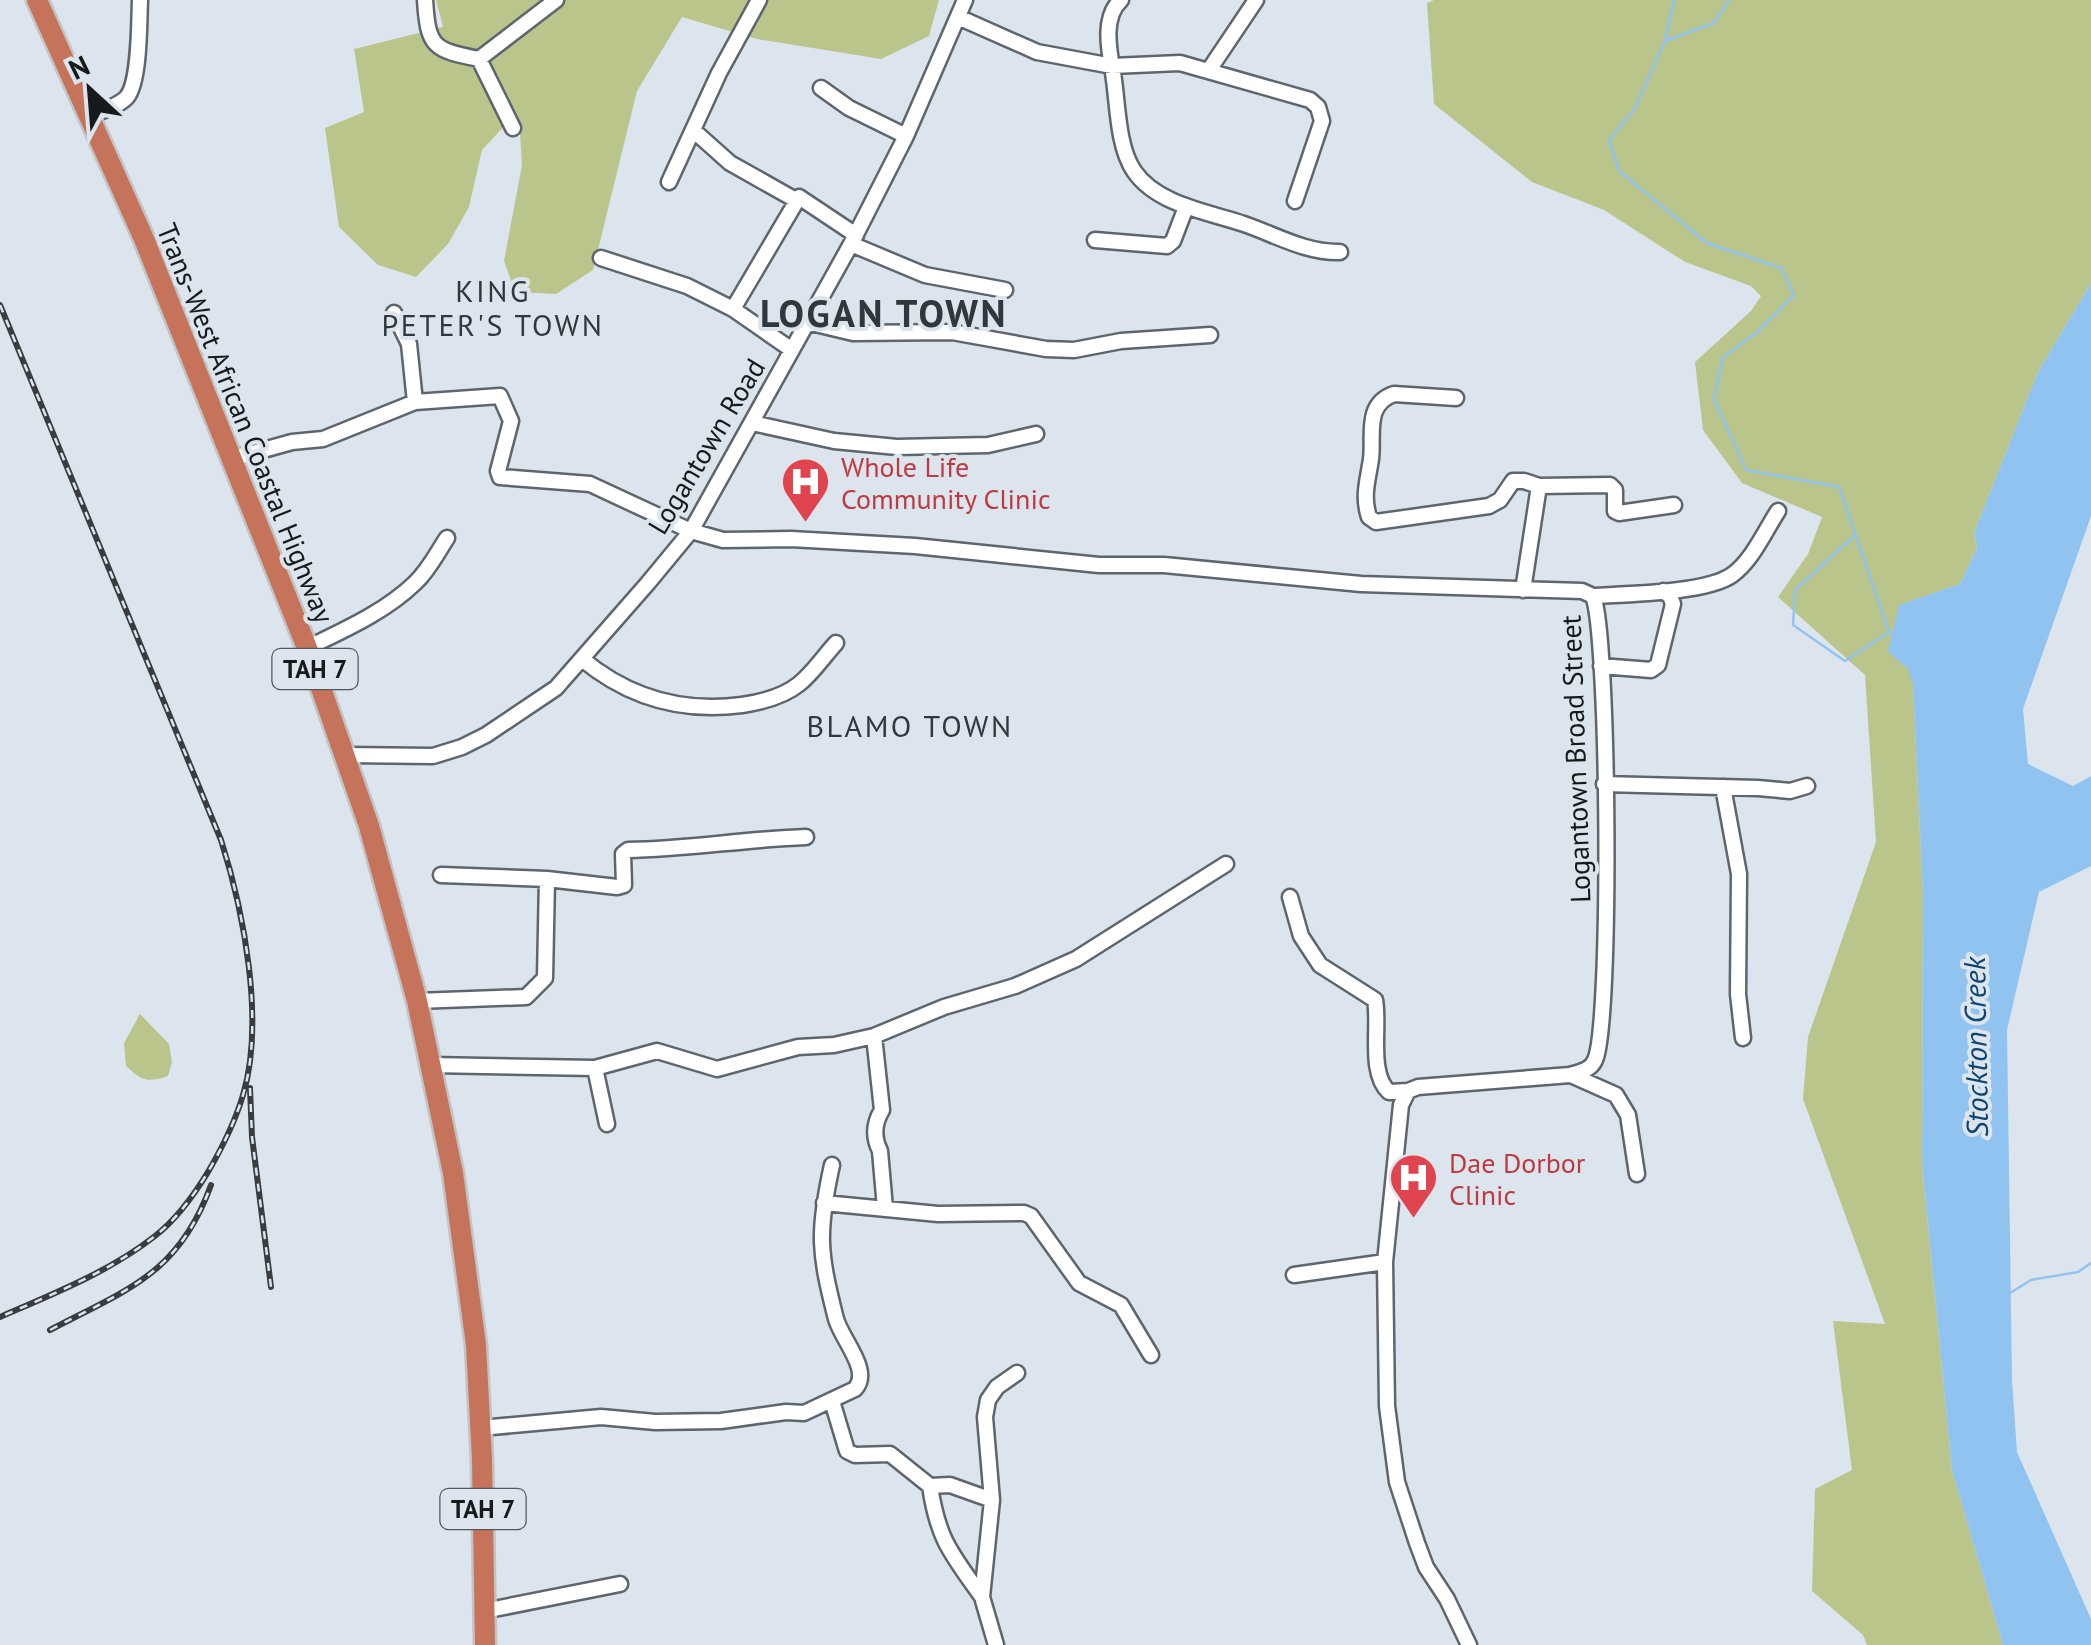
<svg xmlns="http://www.w3.org/2000/svg" width="2091" height="1645" font-family="'PT Sans',sans-serif">
<style>
.green{fill:#bac58c}
.water{fill:#91c3f0}
.lines{fill:none;stroke-linecap:round;stroke-linejoin:round}
.stream{stroke:#91c3f0;stroke-width:2.5}
.minor-casing{stroke:#5e666d;stroke-width:19}
.highway-casing{stroke:#c3c3c4;stroke-width:25}
.minor{stroke:#fff;stroke-width:14}
.highway{stroke:#c5735b;stroke-width:20}
.rail-casing{stroke:#393d41;stroke-width:6}
.rail{stroke:#dce5ed;stroke-width:2.5;stroke-dasharray:8;stroke-linecap:butt}
.labels{text-anchor:middle;dominant-baseline:central;stroke-width:8;stroke-linejoin:round;paint-order:stroke}
.shield{fill:#dce5ed;stroke:#52575b;stroke-width:2.5}
.shield-label{font-size:25px;font-weight:bold;fill:#171a1d}
.street-label{font-size:28px;fill:#171a1d;stroke:#dce5ed}
.health-label{font-size:28px;fill:#be3a42;stroke:#dce5ed;text-anchor:start}
.neighbourhood-label{font-size:30px;letter-spacing:2.5px;fill:#30383e;stroke:#dce5ed}
.water-label{font-size:30px;font-style:italic;fill:#0e4670;stroke:#dce5ed}
.district-label{font-size:38px;font-weight:bold;letter-spacing:2.5px;fill:#30383e;stroke:#dce5ed}
</style>
<rect width="100%" height="100%" fill="#dce5ed"/>
<path class="green" d="M436,0H939L929,36L881,59L757,39L682,17L637,91L593,270L556,294L515,292L504,261L522,165L520,133L506,124L482,150L469,207L448,244L416,277L378,265L339,227L325,128L364,112L354,49L443,27Z
M1434,0H2091V283L2038,372L1974,533L1977,548L1960,584L1900,605L1913,684L1923,895L1922,1163L1952,1470L2003,1645H1867L1863,1635L1812,1591L1815,1489L1852,1470L1833,1321L1885,1324L1803,1099L1808,1037L1876,842L1865,675L1778,597L1808,554L1822,517L1742,483L1703,430L1695,362L1751,311L1761,296L1751,286L1685,262L1604,210L1532,182L1434,104L1427,3Z
M140,1014L169,1044L172,1062L168,1076C147,1083 142,1081 126,1066L124,1043Z"/>
<path class="water" d="M2091,283V516L2023,709L2028,764L2073,786L2091,776V866L2039,892L2007,1030L2012,1380L2017,1452L2091,1619V1645H2003L1952,1470L1922,1163L1923,895L1913,685L1908,669L1888,652L1899,605L1960,584L1977,548L1974,533L2038,372Z"/>
<g class="lines">
<path class="stream" d="M1729,0L1714,23L1665,41L1634,110L1609,140L1619,171L1707,243L1781,268L1794,295L1756,333L1723,357L1714,399L1746,470L1839,487L1889,632L1894,635
M1665,41L1674,0
M1854,536L1795,590L1793,625L1845,661L1889,632
M2010,1293L2031,1280L2078,1272L2091,1263"/>
<defs>
<path id="minor" d="M425,0C428,47 433,50 479,59L556,0
M1121,0C1102,17 1109,50 1113,73C1118,103 1117,146 1134,171C1157,205 1209,212 1244,224C1276,235 1306,253 1340,252
M958,17L1037,52L1112,66L1180,63L1310,100L1318,107L1322,121L1295,201
M479,59L513,128
M1209,70L1256,0
M821,88L849,108L906,136
M90,116C101,111 119,106 127,97C140,81 139,21 140,0
M693,130L730,163L794,199
M669,182L719,73L759,0
M1095,240L1167,246L1173,241L1186,207
M851,244L925,275L1005,290
M601,258L687,286L733,309L792,350
M733,309L799,197L856,235
M394,313L409,344L415,402
M807,322L853,333L952,332L1046,349L1074,350L1121,341L1210,335
M1456,398L1394,394C1364,404 1374,436 1371,459C1368,480 1362,496 1369,517L1376,522L1489,506L1500,500L1513,481H1524L1539,486
M752,423L834,441L897,447L988,445L1036,434
M231,459L292,442L323,439L415,402L500,396L511,421L498,471L500,477L590,484L691,531L723,540L791,539L915,546L1099,565H1164L1361,584L1582,591L1593,596C1609,634 1612,1024 1595,1060C1591,1070 1580,1072 1570,1075L1418,1087L1408,1091L1401,1105L1385,1262L1387,1406L1397,1482L1417,1543L1426,1567L1447,1599L1469,1645
M1523,590L1539,486L1610,485L1615,490V511L1619,513L1674,505
M1593,596C1627,594 1707,593 1732,575C1752,561 1765,531 1778,511
M307,648C344,630 385,612 415,583C429,570 437,553 447,538
M582,659C629,698 682,713 742,705C762,702 783,697 799,684C813,673 824,656 836,643
M1601,666L1651,670L1658,665L1673,604L1670,596L1663,591
M346,755L433,756L462,747L486,735L556,688L648,583L691,531L851,244L906,136L965,0
M1604,784L1758,788L1790,791L1807,786
M1723,787L1739,874L1738,994L1743,1038
M441,875L547,879L617,887L624,885L623,854L628,850C688,849 746,839 806,837
M1290,897L1301,936L1320,965L1375,1000C1380,1026 1368,1073 1389,1092L1408,1091
M417,1001L526,997L545,978L547,879
M874,1036L882,1110C874,1123 873,1137 880,1151L885,1208
M431,1065L595,1068L657,1051L717,1069L798,1047L834,1045L874,1036L944,1007L1015,986L1076,959L1226,864
M595,1068L607,1124
M1571,1075L1616,1095L1628,1115L1637,1174
M824,1203L938,1214L1024,1213L1031,1216L1079,1283L1121,1305L1151,1355
M1294,1275L1385,1262
M832,1401L847,1451L855,1455L890,1454L930,1486L950,1485L992,1500
M481,1428L601,1417L655,1422L721,1421L786,1412L804,1413L855,1389C872,1371 842,1340 836,1319C819,1252 817,1233 832,1165
M930,1486C938,1540 951,1553 982,1597
M484,1611L620,1584
M996,1645L982,1597L992,1500L985,1417L988,1400L997,1387L1017,1373"/>
<path id="highway" d="M37,0L144,239L307,648L369,826L417,1001L453,1173L476,1345L482,1459L485,1645"/>
</defs>
<use href="#minor" class="minor-casing"/>
<use href="#highway" class="highway-casing"/>
<use href="#minor" class="minor"/>
<use href="#highway" class="highway"/>
<defs>
<path id="rail" d="M0,305L221,840C244,912 265,1022 243,1095C235,1122 222,1148 208,1172C194,1195 177,1219 155,1236C109,1272 53,1294 0,1317
M250,1088L252,1137L271,1287
M50,1330C128,1289 179,1274 211,1185"/>
</defs>
<use href="#rail" class="rail-casing"/>
<use href="#rail" class="rail"/>
</g>
<defs>
<symbol id="hospital-pin" viewBox="-11 -11 22 30"><path d="M0 17L-7.5 6A9.5 9.5 0 1 1 7.5 6Z" fill="#e0444e" stroke="#dce5ed"/><path d="M-5-5h3v3.5h4V-5h3V5h-3V1.5h-4V5h-3Z" fill="#fff"/></symbol>
</defs>
<g fill-rule="evenodd">
<use href="#hospital-pin" x="778" y="454" width="55" height="75"/>
<use href="#hospital-pin" x="1386" y="1150" width="55" height="75"/>
</g>
<g class="labels">
<g class="shield">
<rect x="272.5" y="649" width="85" height="40" rx="8"/>
<rect x="440.5" y="1489" width="85" height="40" rx="8"/>
</g>
<g class="shield-label">
<text x="315" y="669">TAH 7</text>
<text x="483" y="1509">TAH 7</text>
</g>
<g class="street-label">
<text transform="translate(246 423) rotate(68)">Trans-West African Coastal Highway</text>
<text transform="translate(706 446) rotate(-59)">Logantown Road</text>
<text transform="translate(1575 759) rotate(-92)">Logantown Broad Street</text>
</g>
<g class="health-label">
<text x="841" y="466">Whole Life<tspan x="841" dy="32">Community Clinic</tspan></text>
<text x="1449" y="1162">Dae Dorbor<tspan x="1449" dy="32">Clinic</tspan></text>
</g>
<g class="neighbourhood-label">
<text x="493" y="290">KING<tspan x="493" dy="34">PETER'S TOWN</tspan></text>
<text x="910" y="725">BLAMO TOWN</text>
</g>
<g class="water-label">
<text transform="translate(1975 1047) rotate(-91)">Stockton Creek</text>
</g>
<g class="district-label">
<text x="884" y="312">LOGAN TOWN</text>
</g>
</g>
<g transform="translate(90 90) rotate(334)" stroke="#dce5ed" stroke-width="8" paint-order="stroke">
<path d="M0-8L18 38L0 25L-18 38Z" fill="#171a1d"/>
<text y="-15" font-size="28" font-weight="bold" text-anchor="middle" fill="#171a1d">N</text>
</g>
</svg>
